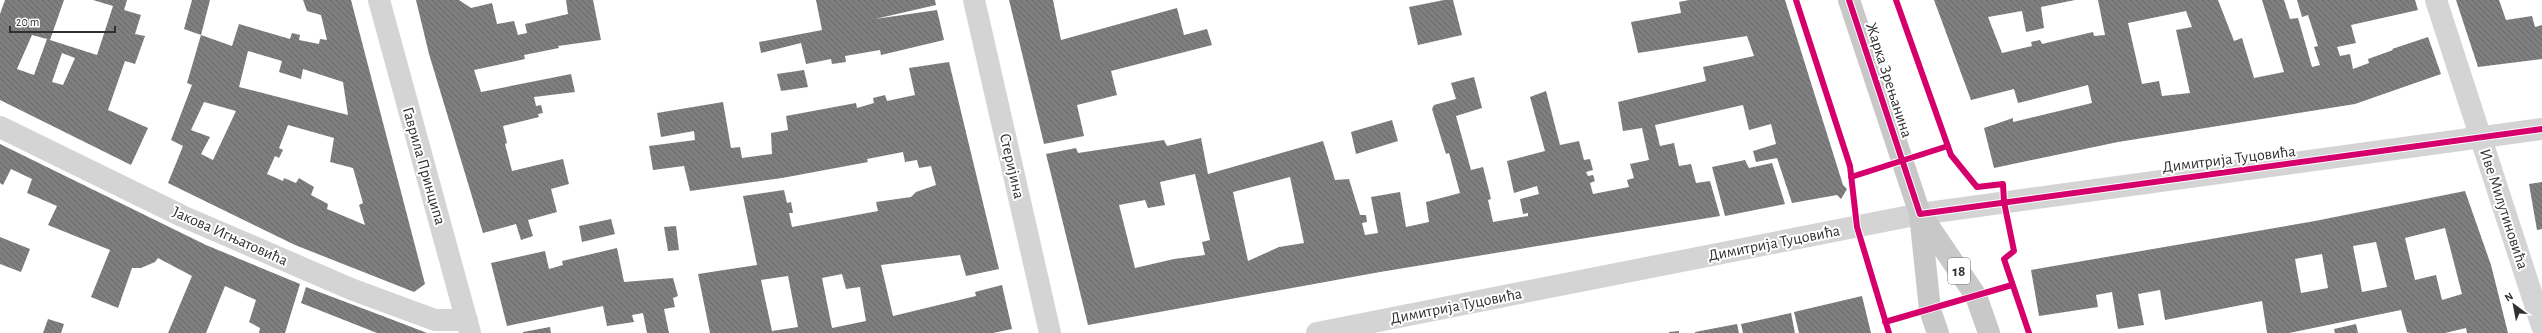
<svg xmlns="http://www.w3.org/2000/svg" width="2542" height="333" font-family="'Alegreya Sans',sans-serif">
<style>
.building{fill:url(#building-back-hatch);fill-rule:evenodd}
.lines{fill:none;stroke-linecap:round;stroke-linejoin:round}
.minor{stroke:#d4d4d4;stroke-width:22}
.major{stroke:#c8c8c8;stroke-width:22}
.cycleway-casing{stroke:#fff;stroke-width:8}
.cycleway{stroke:#d6006c;stroke-width:6}
.labels{text-anchor:middle;dominant-baseline:central;stroke-width:4;stroke-linejoin:round;paint-order:stroke}
.shield{fill:#fff;stroke:#6e6e6e;stroke-width:1}
.shield-label{font-size:15px;font-weight:bold;fill:#303030}
.street-label{font-size:16px;fill:#303030;stroke:#fff}
</style>
<defs>
<pattern id="building-back-hatch" width="6" height="6" patternUnits="userSpaceOnUse"><rect width="6" height="6" fill="#7f7f7f"/><path d="M-1 5l2 2M0 0l6 6M5-1l2 2" fill="none" stroke="#686868"/></pattern>
</defs>
<rect width="100%" height="100%" fill="#fff"/>
<path class="building" d="M5,0H64L50,40L97,55L113,6L93,0H127L124,10L141,15L135,34L145,36L135,64L125,61L108,110L148,128L131,165L0,100V14ZM32,35L47,39L34,75L17,69ZM62,53L75,58L63,85L52,82Z
M192,0H210L201,35L184,29Z
M303,0H351L425,284L414,292L295,245L168,183L183,146L171,140L192,85L187,83L201,35L232,46L239,24L290,39L292,33L300,35L299,40L319,44L320,39L327,40L321,15L307,11ZM248,51L282,61L279,72L301,79L303,69L343,82L348,115L239,87ZM204,102L236,111L213,160L201,154L210,137L191,130ZM288,125L334,138L330,162L353,168L363,203L359,205L365,225L327,209L328,204L311,195L314,187L299,178L296,183L284,178L283,181L267,174L275,156L279,158L283,150L279,148Z
M416,0H459L471,8L492,3L497,24L514,21L518,35L527,33L525,24L568,14L566,0H593L601,40L558,46L559,48L524,55L525,59L474,70L481,92L571,74L575,92L534,97L536,106L541,105L543,113L538,114L539,117L503,126L507,143L505,144L512,171L563,159L569,184L551,189L557,212L528,220L533,236L521,240L516,224L483,233L429,54Z
M816,0H935L936,5L875,19L937,10L944,40L881,55L880,50L845,56L846,62L832,64L831,59L806,64L801,43L761,53L759,42L822,30Z
M1009,0H1053L1061,40L1177,8L1184,35L1207,29L1212,45L1111,71L1117,95L1077,105L1084,136L1044,144Z
M1444,0H1453L1462,35L1418,45L1409,7Z
M1689,0H1785L1843,185L1847,189L1841,199L1837,195L1792,203L1777,158L1756,162L1753,151L1776,144L1771,124L1749,130L1743,105L1655,125L1660,146L1674,143L1679,166L1691,164L1696,183L1710,181L1720,216L1380,272L1088,325L1046,154L1076,148L1078,153L1164,140L1167,146L1201,138L1208,174L1323,141L1335,180L1349,179L1360,215H1366L1367,222L1362,223L1365,235L1378,233L1371,197L1400,192L1406,227L1429,222L1426,202L1460,193L1449,153L1446,154L1432,109L1434,105L1456,99L1451,83L1474,77L1482,108L1456,116L1471,170L1483,167L1491,199L1488,200L1493,222L1528,216V213L1523,214L1520,199L1539,194L1537,186L1514,193L1507,161L1545,151L1530,97L1546,91L1560,145L1579,141L1584,160L1590,159L1593,170L1586,172L1588,176L1593,175L1595,181L1590,183L1593,194L1629,187L1627,180L1634,178L1630,164L1649,160L1642,128L1623,131L1618,102L1706,81L1703,67L1754,56L1747,36L1638,53L1631,22L1681,13L1679,2ZM1195,174L1210,240L1202,242L1205,255L1174,259L1135,268L1119,205L1145,200L1148,208L1165,205L1160,182ZM1290,177L1304,243L1279,247L1248,261L1233,192Z
M1934,0H2075L2041,7L2044,28L2026,32L2022,11L1988,17L2002,53L2032,46L2031,42L2040,40L2042,44L2093,32L2094,36L2105,35L2098,0H2218L2234,41L2242,38L2254,78L2284,72L2262,0H2284L2290,19L2298,18L2312,67L2320,65L2314,47L2318,46L2308,15L2302,17L2297,0H2415L2418,10L2351,25L2356,43L2337,47L2340,56L2350,54L2353,69L2369,63L2368,59L2393,50L2392,49L2428,37L2441,74L2355,104L2118,142L1994,168L1984,128L2013,118V122L2092,103L2088,85L2018,103L2014,89L1971,100ZM2186,11L2192,27L2176,30L2190,93L2162,96L2159,81L2142,84L2128,23Z
M2456,0H2499L2506,20L2532,16L2535,27L2542,25V59L2478,67Z
M949,62L999,269L966,276L960,255L881,265L893,316L976,296L975,292L1002,285L1012,329L993,333H710L698,274L757,265L743,196L784,190L787,203L791,202L793,213H789L792,227L878,211L876,202L911,197L916,192L936,185L931,166L919,168L917,160L905,162L903,152L867,159L868,162L782,178L690,191L684,166L653,170L649,146L695,140L694,131L661,137L657,113L723,102L731,148L740,147L742,158L772,154L771,133L788,130L786,116L856,103L857,108L874,103L873,98L885,95L887,101L915,95L909,68ZM842,274L846,289L860,287L866,321L832,328L822,278ZM788,276L798,327L772,331L761,280Z
M804,70L808,87L781,91L777,74Z
M1392,120L1398,141L1356,154L1351,132Z
M0,144L206,245L300,284L285,333H259L260,328L249,322L256,300L225,286L206,333H168L192,276L158,258L155,262L141,268H132L118,308L91,297L110,250L48,225L57,206L27,193L32,179L11,169L3,185L0,183Z
M1745,160L1749,168L1772,163L1785,204L1725,216L1712,167Z
M2542,182V229L2537,230L2529,184Z
M2465,191L2491,265L2508,333H2467L2466,328L2445,333H2410L2407,332L2401,310L2289,333H2267L2262,301L2165,320L2160,290L2138,294L2144,325L2118,329L2112,292L2096,295L2098,307L2039,316L2031,270L2315,221ZM2445,228L2462,294L2442,300L2436,275L2415,280L2405,238ZM2376,242L2387,287L2362,292L2353,246ZM2322,254L2328,288L2301,293L2295,259Z
M611,219L615,234L582,242L579,226Z
M676,226L679,250L668,251L664,227Z
M0,237L30,249L21,272L0,264Z
M617,248L624,282L673,278L678,296L673,298L675,307L664,309L669,333H647L643,313L632,315L634,322L607,326L603,306L507,326L491,263L545,251L549,269L563,265L562,261Z
M306,287L388,318L427,333H377L301,303Z
M1862,296L1871,333H1799L1794,312Z
M1791,313L1795,333H1743L1741,324Z
M48,319L64,324L61,333H43Z
M1737,324L1739,333H1695V332Z
M2356,324L2358,333H2335L2334,329Z
M550,327L551,333H523V332Z
M1679,331V333H1669V332Z"/>
<g class="lines">
<path class="minor" d="M379,0L470,333
M974,0L1050,333
M2436,0L2542,326
M0,127L182,216L351,289L435,320H467
M1317,333L1920,214L2542,129"/>
<path class="major" d="M1849,0L1920,214L1930,310L1938,333
M1921,215L1976,296L1989,333"/>
<defs>
<path id="cycleway" d="M1796,0L1850,166L1857,227L1889,333
M1849,0L1920,214L2542,129
M1896,0L1951,155L1977,187L2003,184L2004,202L2014,251L2004,259L2029,333
M1851,177L1948,146
M1885,322L2012,285"/>
</defs>
<use href="#cycleway" class="cycleway-casing"/>
<use href="#cycleway" class="cycleway"/>
</g>
<g class="labels">
<rect class="shield" x="1948" y="258" width="22" height="26" rx="3"/>
<g class="shield-label">
<text x="1959" y="271">18</text>
</g>
<g class="street-label">
<text transform="translate(1889 80) rotate(72)">Жарка Зрењанина</text>
<text transform="translate(2229 159) rotate(-7)">Димитрија Туцовића</text>
<text transform="translate(424 166) rotate(74)">Гаврила Принципа</text>
<text transform="translate(1012 166) rotate(77)">Стеријина</text>
<text transform="translate(2504 209) rotate(72)">Иве Милутиновића</text>
<text transform="translate(230 236) rotate(24)">Јакова Игњатовића</text>
<text transform="translate(1774 243) rotate(-11)">Димитрија Туцовића</text>
<text transform="translate(1456 306) rotate(-11)">Димитрија Туцовића</text>
</g>
</g>
<g transform="translate(2514 305) rotate(328)" stroke="#ffffff" stroke-width="3" paint-order="stroke">
<path d="M0-3L7 15L0 10L-7 15Z" fill="#303030"/>
<text y="-6" font-size="11" font-weight="bold" text-anchor="middle" fill="#303030">N</text>
</g>
<path d="M10 26v6h105v-6" fill="none" stroke="#303030" stroke-width="2"/>
<text x="16" y="26" font-size="12" fill="#303030" stroke="#ffffff" stroke-width="3" paint-order="stroke">20 m</text>
</svg>
